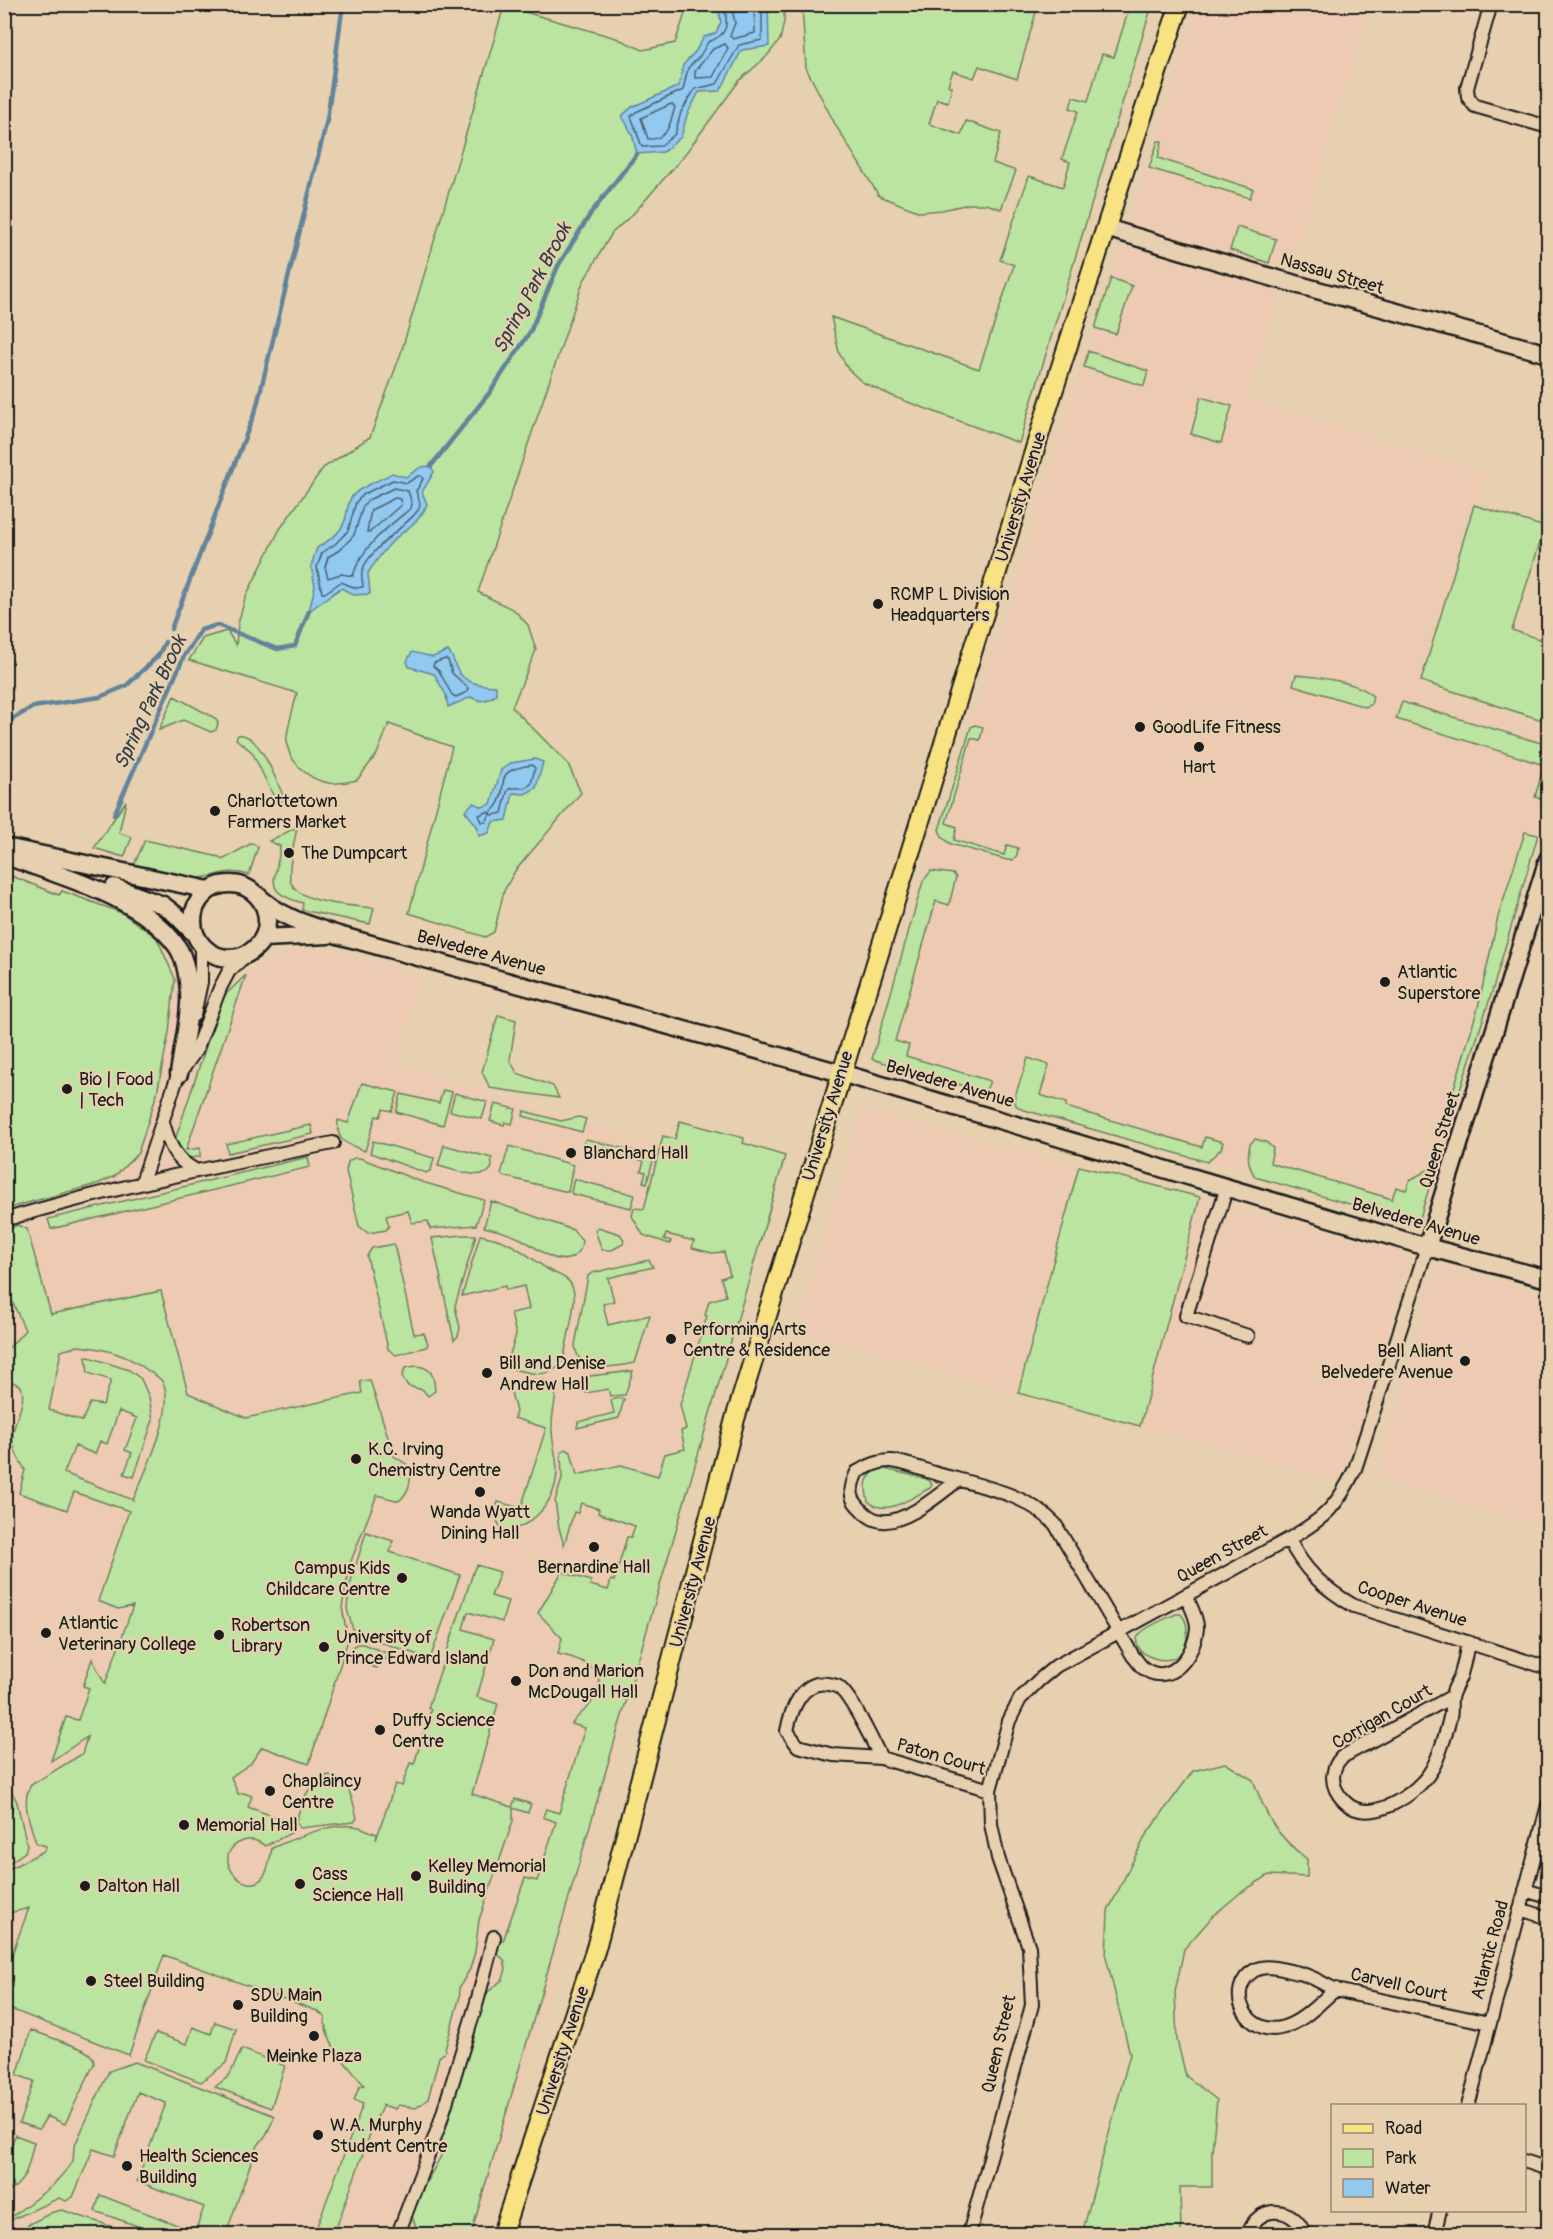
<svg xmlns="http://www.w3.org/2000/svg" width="1553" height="2239" font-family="Pangolin,sans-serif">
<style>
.built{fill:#edcbb3}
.green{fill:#bbe4a0;stroke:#6c805e;stroke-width:1.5;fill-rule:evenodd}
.water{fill:#91c9f0;stroke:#62849b;stroke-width:1.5}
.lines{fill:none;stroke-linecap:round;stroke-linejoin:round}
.shore{stroke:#4b6171;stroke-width:1.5}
.stream{stroke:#62849b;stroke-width:4.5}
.street-casing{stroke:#1c1c1c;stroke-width:16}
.secondary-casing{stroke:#1c1c1c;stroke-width:21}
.primary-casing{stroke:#1c1c1c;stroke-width:22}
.street{stroke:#e7d0b0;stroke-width:12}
.secondary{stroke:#e7d0b0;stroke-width:16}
.primary{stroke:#f8e281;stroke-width:18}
.poi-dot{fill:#1c1c1c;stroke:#e7d0b0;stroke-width:2}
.labels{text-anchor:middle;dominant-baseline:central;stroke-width:4.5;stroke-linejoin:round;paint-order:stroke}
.street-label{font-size:18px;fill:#1c1c1c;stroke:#e7d0b0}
.poi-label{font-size:18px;fill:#1c1c1c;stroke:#e7d0b0;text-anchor:start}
.water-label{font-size:20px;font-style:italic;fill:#333f46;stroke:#e7d0b0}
</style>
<rect width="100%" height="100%" fill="#e7d0b0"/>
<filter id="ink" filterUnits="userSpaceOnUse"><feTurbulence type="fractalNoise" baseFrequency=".0167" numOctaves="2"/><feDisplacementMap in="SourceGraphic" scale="12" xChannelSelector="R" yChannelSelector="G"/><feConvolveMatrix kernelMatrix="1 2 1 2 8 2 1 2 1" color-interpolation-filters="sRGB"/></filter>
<g filter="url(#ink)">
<path class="built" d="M1200,5H1371L1289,271L1128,223Z
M1124,247L1280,290L1248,398L1485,472L1420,687L1548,727V803L1419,1221L1416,1223L872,1059L923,881L1119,250Z
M325,949L421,976L397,1063L681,1152L776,1178L513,2116L476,2234H5L4,1013L151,964L233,999L246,973L292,950Z
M861,1108L1079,1166L1018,1393L796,1331Z
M1200,1197L1403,1251L1408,1267L1360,1425L1339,1481L1140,1426Z
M1436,1263L1548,1295V1528L1377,1480Z"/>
<path class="green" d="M688,5H784V22L780,40L766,57L739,81L682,158L634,213L612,233L583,282L478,592L514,610L528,625L536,650L512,707L568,764L581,793L515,871L504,891L494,932L485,937L409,913L452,747L389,724L377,754L357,780C348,782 339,784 329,783C307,780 284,758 287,735C289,721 294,707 297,693L189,660L203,638L227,631L236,645L238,624L245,598L280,529L323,468L370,437L400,356L504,6L616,38L643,50L675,43Z
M802,5H1038L1017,79L979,66L974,78L953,71L948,85L952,87L948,102L937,99L929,124L961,135L966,121L1001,133L993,163L1016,171L1001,209L986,204H969L942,210L920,212L879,196L836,126L806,68Z
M1130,5H1152L1019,443L897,398L862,382L848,369L839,353L831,317L979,369L1014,265L1000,260L1029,176L1063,187L1070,162L1062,159L1078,111L1070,108L1073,97L1088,101L1102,54L1114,57Z
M1158,141H1162L1158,158L1253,189L1250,198L1149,168Z
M1237,227L1276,239L1269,263L1230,250Z
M1111,278L1132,286L1116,334L1095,328Z
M1088,351L1148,371L1144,386L1084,367Z
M1201,397L1232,406L1221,443L1191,434Z
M1474,505L1545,527L1512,630L1548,642V722L1421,681Z
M1296,675C1313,676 1363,682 1373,697L1371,705L1365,707L1293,685Z
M174,696L215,718L218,723L216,730L211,732L183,720L159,730Z
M1402,702L1548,745V801L1535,797L1544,765L1396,719Z
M975,725L983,727L980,740L971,738L946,823L957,827L954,840L1004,855L1007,845L1018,848L1017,855L1013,860H1007L951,844L943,838L939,830L971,727Z
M238,735C260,732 277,783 285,800L277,803L252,752L236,739Z
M126,801L119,833L132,837L124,857L94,848Z
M297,827C295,840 288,866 290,878C292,904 355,906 374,908L370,924L302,910L303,903C259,891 278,879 280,846L269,841Z
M1525,832L1538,835L1492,992L1446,1133L1441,1132L1478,1007L1498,917Z
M145,840L219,857L222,860L252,843L258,847L249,875C223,867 217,879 194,878C174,877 153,870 134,865Z
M931,871L953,874L956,877L949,905L936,901L895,1041L909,1045L906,1056L990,1081L985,1092L872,1059L923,881Z
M4,873L59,895L62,891L122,913L157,938L175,979L169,1032L157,1093L138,1153L115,1176L97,1184L5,1209Z
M246,975L186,1150L200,1148V1157L186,1158L178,1151L175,1140L222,998Z
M498,1015L516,1020L510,1060L517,1073L553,1086L559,1098L490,1088L482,1072Z
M1028,1058L1049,1065L1040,1095L1066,1103V1107L1202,1147L1205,1137L1223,1142L1221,1149L1207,1162L1021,1109L1016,1105L1014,1099Z
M362,1083L398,1092L392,1111L383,1109L380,1117L376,1116L365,1151C346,1143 336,1143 338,1120L348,1123Z
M443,1090L452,1092L443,1125L396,1112L401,1094L439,1103Z
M455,1093L487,1102L482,1119L450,1111Z
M495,1104L516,1109L512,1124L505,1122L504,1125L490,1121Z
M524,1111L561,1121L579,1117L586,1119L582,1132L523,1116Z
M680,1121L744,1138L743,1143L785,1156L471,2234H426L416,2227L412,2216L422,2190L441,2156L442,2122L479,2000L503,1979L506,1969L504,1960L491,1948L494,1938L503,1941L525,1878L537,1881L556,1822L543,1817L546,1809L559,1813L585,1728L572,1724C577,1716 582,1713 588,1707C615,1675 588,1660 558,1654L562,1638L538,1613L562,1572L591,1581L590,1585L608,1590L611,1580L614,1581L627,1537H631L635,1526L598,1513L599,1509L581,1503L578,1513L574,1512L564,1545L559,1528L555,1501L562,1479L561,1452L566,1449L571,1452L577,1475L621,1465L658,1476L665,1454L685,1449L681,1431L686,1429L680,1405L707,1316L705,1315L709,1301L726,1296L721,1278L730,1275L724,1252L712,1253L692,1248L694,1241L666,1234L664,1239L671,1241L670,1244L643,1235L632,1216L634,1208L644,1209L663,1136L675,1139Z
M311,1125L313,1134L228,1153L226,1144Z
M586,1139L650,1155L653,1160L647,1183L643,1182L646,1172L641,1171L644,1161L582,1145Z
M1255,1139L1266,1142L1273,1148L1270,1163L1392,1199L1396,1187L1406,1190L1410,1180L1436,1165L1419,1221L1416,1223L1255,1177C1248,1165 1247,1157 1250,1144Z
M373,1141L434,1158L431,1170L426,1173L370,1153Z
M444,1145L492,1158C491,1160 492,1163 492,1166C489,1184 449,1168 438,1166Z
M509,1146L573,1165L568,1192L503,1176L501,1174Z
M308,1157L310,1167L51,1229L48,1219Z
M354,1158H360L422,1182L484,1200L476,1225L430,1229L428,1221L412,1223L408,1211L386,1216L389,1226L386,1230L368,1233L359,1226L346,1171L348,1162Z
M1079,1166L1200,1197L1140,1426L1018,1393Z
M574,1179L635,1195L631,1208L572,1194L571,1192Z
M491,1201L573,1230L582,1241C581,1248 580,1253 573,1257C555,1267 536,1246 521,1239C509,1233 497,1230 484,1227Z
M17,1225L27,1229L51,1314L161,1291L188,1393L246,1418L362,1393L360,1381L370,1380L394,1456L409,1466C412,1480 410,1491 399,1501L377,1495L351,1561L342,1607L348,1640L309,1764L262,1747L251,1763L231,1777L238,1794L244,1793L252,1796L248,1807L284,1820L291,1833L265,1846C259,1841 251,1838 243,1841C206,1854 246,1901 264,1876C269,1869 270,1856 272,1848C295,1838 333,1821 359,1827C365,1829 371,1832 377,1834L376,1840L395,1784L402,1786L410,1763L414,1764L431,1710L428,1708L475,1567L477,1565L500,1572L491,1596L508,1601L502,1622L468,1612L463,1629L494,1639L477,1697L498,1704L472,1794L512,1807L515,1799L531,1804L528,1813L513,1808V1821L479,1920L475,1952L470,1969L459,1988L460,1996L444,2053L439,2057L428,2099L416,2108L398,2105L395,2109L383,2105L373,2126L334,2234H314L363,2104L354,2100L359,2087L364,2085C348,2065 324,2044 325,2017L317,2011L164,1955L129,2055L5,2007V1973L29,1908L5,1914V1871L44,1851L46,1846L36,1843C31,1825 20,1802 31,1785L82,1754L87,1737L51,1761L66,1717L78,1720L89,1688L83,1686L92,1659L105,1684L133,1606L118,1609L98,1601L129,1511L74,1492L67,1510L19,1493L25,1470C21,1462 14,1452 13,1443C10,1423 28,1406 21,1386L10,1381L4,1387L5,1352L25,1330L5,1285V1232ZM78,1346C103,1348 127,1354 147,1370C151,1373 159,1377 162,1381C178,1406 144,1474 133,1500L64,1473L75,1446L95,1454L100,1441L107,1444L119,1411L137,1418L125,1450L132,1453L124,1474L134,1477L153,1420L149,1397L141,1379L129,1370L86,1356L88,1373L111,1380L103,1405L90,1403L82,1421L49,1410L61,1351Z
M598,1227L620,1234L624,1240L623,1244L612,1250H602L595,1230Z
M463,1235H476L455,1306L460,1328L458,1336L454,1340L432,1238Z
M480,1235C515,1241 522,1253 549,1270C561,1277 572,1277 574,1294C576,1308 566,1342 564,1358C553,1382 526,1373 506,1367L516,1335L511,1313L529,1309L524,1286L506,1290L505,1286L462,1296Z
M394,1244L414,1334L424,1333L428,1344L426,1347L396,1355L388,1349L367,1256L372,1248Z
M649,1260L653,1267L608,1278L614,1301L603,1304L608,1325L650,1315L635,1363C614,1366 578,1377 575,1345L588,1276L592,1273Z
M416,1366C432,1367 434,1376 435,1391L428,1396L423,1390L408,1386L402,1377L405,1368Z
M633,1371L625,1395L610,1396L608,1389L586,1393L582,1377Z
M525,1380C537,1380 548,1377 556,1389C556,1401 552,1413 552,1425C551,1441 557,1456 557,1471C556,1502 533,1527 503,1532L494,1515L498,1502L521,1508L546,1428L514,1418L516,1412L509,1384Z
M620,1398L624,1399L619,1418L577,1428L578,1422L614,1413L611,1400Z
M881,1468L927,1479L932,1485L930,1488C912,1497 886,1518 868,1501C864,1485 865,1475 881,1468Z
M366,1532L393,1541L390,1552L460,1575L430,1659L354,1633L347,1609L349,1588Z
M1176,1614H1181C1187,1621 1187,1626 1187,1636C1185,1681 1116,1652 1143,1631C1152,1624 1165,1619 1176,1614Z
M357,1644H363L397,1657L399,1659V1663L381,1658L377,1668L349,1659L352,1647Z
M1225,1763L1253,1780C1267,1817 1274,1834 1307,1859V1877L1269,1875L1240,1893L1213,1916L1184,1949L1175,1992L1177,2040L1186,2076L1217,2100L1212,2152V2187H1180L1181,2234H1082L1130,2054L1106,1957L1108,1911L1146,1835L1193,1771Z
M329,1775C350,1782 352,1797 357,1818L354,1822L300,1828L296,1821C302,1801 308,1782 329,1775Z
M9,1786L17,1802L27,1845L25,1852L5,1866V1829L13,1805L5,1802Z
M215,2022L236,2029L226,2063L201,2082L144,2060L156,2033L187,2044L193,2027L211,2034Z
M31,2030L82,2049C89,2053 94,2056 94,2064L65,2124L47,2116L39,2129L19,2123L34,2081L17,2075Z
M242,2049L285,2066L271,2108L215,2087L229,2076Z
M135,2062L275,2116L266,2135L256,2148L226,2234H160L95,2211L100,2195L195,2232L204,2207L137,2181L166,2103L138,2092L114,2156L93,2149L73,2197L66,2201L59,2198L11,2220L10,2218L52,2186L69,2167L73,2161L74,2147L109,2071Z
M15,2135L34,2142C28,2167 28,2181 5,2194V2167Z
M62,2210L134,2234H10L53,2212Z"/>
<path class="water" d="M718,5H768L769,46L742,50L720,91L699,92L687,115L681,137L663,152L637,154L632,134L622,116L632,107L679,86L683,65L695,52L704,37L716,33L721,22Z
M431,466L434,472L422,492L427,504C420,522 408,527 395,539C384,549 376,561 368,573L370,594L354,595L341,588L309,611L315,586L311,566L317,548C331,539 342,533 346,517C347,511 348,503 351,498C359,486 380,481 392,473L406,477L421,467Z
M448,651C454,657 453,662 457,669C464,684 481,685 496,686V695C486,701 481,703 471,697L448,707L446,695L434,674L409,667L407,661L412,652L433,657Z
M535,759L543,762L536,788L525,794L513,793L507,820L493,822L489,833L479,836L477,826L465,811L473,803L482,807L491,804L501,770L511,763Z"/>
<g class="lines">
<path class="shore" d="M724,4C728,24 729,35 708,42L700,56L688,68L683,90L636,112L631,116L642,147L661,146L675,134L681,112L695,89L717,84L739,45L762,40V4
M731,4L735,23L730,36L733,39L755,33L754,4
M725,44L728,48L713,77L695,78V71L713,49Z
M671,104L675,107C670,123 669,140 648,139L641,118Z
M418,476H421L423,479L416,491C417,495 420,501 420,505C420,518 365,549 362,573C361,577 363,583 363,587L356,588L341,582L325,593H322L317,567L322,553L335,544L348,531L356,502L364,494L393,480L407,483Z
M394,488L408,491L412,504L411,508C388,527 361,547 353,576L341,574L328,578L325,567L328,557L341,549L354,535L363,506L368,500Z
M395,498L400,499L401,505L370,532H367L371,510Z
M445,659L448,660L452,673L468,688L467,692L456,697L452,695L439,671L433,666L434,663Z
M532,765L535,768L531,784L524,788H510L507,792L502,813L493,815L490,814L486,822H482L479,815L487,812L490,813C492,811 494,809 496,807C512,785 488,771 532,765Z"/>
<path class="stream" d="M431,466L490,392L530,332L558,266L591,213L637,154
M171,629L256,409L327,120L343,4
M4,724L33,707L100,697L126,686L158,656L165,642
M114,815L184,656L201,630L217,625L277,649L295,646L309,611"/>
<defs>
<path id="street" d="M1491,4L1467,88L1468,97L1475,106L1548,127
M4,6L5,4
M194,1015L201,982V944
M182,1070L196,1050L220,988L229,971L245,956
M163,1122C169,1144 174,1159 195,1170
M142,1182L181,1066
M1227,1187L1186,1316L1248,1336
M4,1220C113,1187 222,1165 333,1143
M958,1480C940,1494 901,1528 877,1520C869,1518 863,1512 858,1506C848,1496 851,1485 857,1472C867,1467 879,1460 892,1461C908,1463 925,1471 941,1475C981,1486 1025,1493 1055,1524L1133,1656C1136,1659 1139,1664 1142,1667C1170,1690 1196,1653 1197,1627C1197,1617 1190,1605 1186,1596
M1289,1539C1303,1570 1325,1589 1354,1606L1548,1668
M1451,1697L1342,1757C1336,1763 1334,1768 1333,1777C1333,1787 1337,1794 1344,1801C1369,1828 1419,1793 1432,1769C1439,1757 1447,1731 1450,1717C1452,1711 1450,1705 1451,1699C1452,1691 1457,1684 1460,1677C1464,1666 1466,1653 1468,1642
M881,1758C873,1743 851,1694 837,1686C837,1686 829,1684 828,1684C802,1679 791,1710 787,1731L798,1746L833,1755L881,1758L990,1790
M1525,1890L1548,1897
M1520,1909L1548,1918
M1336,1989C1320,2002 1304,2021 1284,2027C1248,2039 1222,1989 1255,1970C1267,1963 1287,1971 1299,1973C1313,1976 1324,1985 1337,1990C1353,1995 1370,1997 1386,2001C1420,2008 1455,2016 1489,2023
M1468,2106L1548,1805
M1524,2161L1548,2169
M398,2234L439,2126L477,2002L494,1937
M969,2234L1032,2005L1029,1947L998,1858L991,1824L990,1790L1009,1721L1020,1699L1038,1681L1056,1666L1289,1539C1325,1518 1337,1507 1355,1469L1427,1247
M1248,2234C1257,2204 1295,2205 1304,2234
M1434,2234L1440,2210"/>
<path id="secondary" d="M1106,228L1274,278L1548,354
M10,848L209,890
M4,855C58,876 141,896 176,945C185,957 188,977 189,992C191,1015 182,1050 179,1074
M193 921a37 37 0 1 1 74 0a37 37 0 1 1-74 0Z
M114,887L163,905L176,915L195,934
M257,895C280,917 308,925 338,935L841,1073L1427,1247L1548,1279
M263,938L328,935
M1427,1247L1548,859"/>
<path id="primary" d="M502,2234L596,1948L735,1419L1047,410L1131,150L1180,4"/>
</defs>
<use href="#street" class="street-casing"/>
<use href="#secondary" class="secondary-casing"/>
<use href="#primary" class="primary-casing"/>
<use href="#street" class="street"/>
<use href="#secondary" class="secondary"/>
<use href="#primary" class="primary"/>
</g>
</g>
<g class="poi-dot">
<circle cx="878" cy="604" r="6"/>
<circle cx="1140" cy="727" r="6"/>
<circle cx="1199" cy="747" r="6"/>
<circle cx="215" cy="811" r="6"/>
<circle cx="289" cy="853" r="6"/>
<circle cx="1385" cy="982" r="6"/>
<circle cx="67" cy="1089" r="6"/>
<circle cx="571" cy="1153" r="6"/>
<circle cx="671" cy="1339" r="6"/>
<circle cx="1465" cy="1361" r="6"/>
<circle cx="487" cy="1373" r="6"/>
<circle cx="356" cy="1459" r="6"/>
<circle cx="480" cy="1492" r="6"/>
<circle cx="594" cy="1547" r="6"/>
<circle cx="402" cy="1578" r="6"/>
<circle cx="46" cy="1633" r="6"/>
<circle cx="219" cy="1635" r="6"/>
<circle cx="324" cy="1647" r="6"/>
<circle cx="516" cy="1681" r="6"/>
<circle cx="380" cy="1730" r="6"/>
<circle cx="270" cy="1791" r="6"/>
<circle cx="184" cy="1825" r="6"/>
<circle cx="416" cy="1876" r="6"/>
<circle cx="300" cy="1884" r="6"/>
<circle cx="85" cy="1886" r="6"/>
<circle cx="91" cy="1981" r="6"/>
<circle cx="238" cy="2005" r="6"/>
<circle cx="314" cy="2036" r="6"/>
<circle cx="318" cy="2135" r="6"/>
<circle cx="127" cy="2166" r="6"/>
</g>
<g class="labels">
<g class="street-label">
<text transform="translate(1332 274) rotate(16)">Nassau Street</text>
<text transform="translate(1021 497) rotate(-73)">University Avenue</text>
<text transform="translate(481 953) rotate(15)">Belvedere Avenue</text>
<text transform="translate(950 1084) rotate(16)">Belvedere Avenue</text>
<text transform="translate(828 1116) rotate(-73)">University Avenue</text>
<text transform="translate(1440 1140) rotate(-73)">Queen Street</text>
<text transform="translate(1416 1222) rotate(16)">Belvedere Avenue</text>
<text transform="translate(1222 1554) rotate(-29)">Queen Street</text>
<text transform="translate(693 1582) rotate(-75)">University Avenue</text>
<text transform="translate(1412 1604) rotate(18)">Cooper Avenue</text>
<text transform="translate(1382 1717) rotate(-30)">Corrigan Court</text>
<text transform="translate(941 1757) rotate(16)">Paton Court</text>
<text transform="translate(1490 1950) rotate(-75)">Atlantic Road</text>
<text transform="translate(1399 1985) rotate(13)">Carvell Court</text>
<text transform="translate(999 2044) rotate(-77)">Queen Street</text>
<text transform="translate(563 2051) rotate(-72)">University Avenue</text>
</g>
<g class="poi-label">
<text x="890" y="594">RCMP L Division<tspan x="890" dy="21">Headquarters</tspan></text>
<text x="1152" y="727">GoodLife Fitness</text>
<text x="1199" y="767" text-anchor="middle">Hart</text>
<text x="227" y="801">Charlottetown<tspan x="227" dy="21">Farmers Market</tspan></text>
<text x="301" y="853">The Dumpcart</text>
<text x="1397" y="972">Atlantic<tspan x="1397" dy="21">Superstore</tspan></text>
<text x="79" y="1079">Bio | Food<tspan x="79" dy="21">| Tech</tspan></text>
<text x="583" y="1153">Blanchard Hall</text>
<text x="683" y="1329">Performing Arts<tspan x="683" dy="21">Centre &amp; Residence</tspan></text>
<text x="1453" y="1351" text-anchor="end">Bell Aliant<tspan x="1453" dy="21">Belvedere Avenue</tspan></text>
<text x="499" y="1363">Bill and Denise<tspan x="499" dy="21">Andrew Hall</tspan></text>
<text x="368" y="1449">K.C. Irving<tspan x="368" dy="21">Chemistry Centre</tspan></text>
<text x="480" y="1512" text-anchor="middle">Wanda Wyatt<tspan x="480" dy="21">Dining Hall</tspan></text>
<text x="594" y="1567" text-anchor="middle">Bernardine Hall</text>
<text x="390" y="1568" text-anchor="end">Campus Kids<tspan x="390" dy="21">Childcare Centre</tspan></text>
<text x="58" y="1623">Atlantic<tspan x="58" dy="21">Veterinary College</tspan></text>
<text x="231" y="1625">Robertson<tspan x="231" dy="21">Library</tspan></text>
<text x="336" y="1637">University of<tspan x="336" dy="21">Prince Edward Island</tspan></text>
<text x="528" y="1671">Don and Marion<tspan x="528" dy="21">McDougall Hall</tspan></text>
<text x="392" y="1720">Duffy Science<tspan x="392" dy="21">Centre</tspan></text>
<text x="282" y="1781">Chaplaincy<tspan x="282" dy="21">Centre</tspan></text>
<text x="196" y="1825">Memorial Hall</text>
<text x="428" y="1866">Kelley Memorial<tspan x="428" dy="21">Building</tspan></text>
<text x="312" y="1874">Cass<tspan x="312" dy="21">Science Hall</tspan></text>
<text x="97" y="1886">Dalton Hall</text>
<text x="103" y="1981">Steel Building</text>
<text x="250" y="1995">SDU Main<tspan x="250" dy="21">Building</tspan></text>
<text x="314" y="2056" text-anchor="middle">Meinke Plaza</text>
<text x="330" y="2125">W.A. Murphy<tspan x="330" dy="21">Student Centre</tspan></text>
<text x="139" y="2156">Health Sciences<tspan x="139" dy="21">Building</tspan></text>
</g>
<g class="water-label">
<text transform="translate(532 288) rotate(-62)">Spring Park Brook</text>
<text transform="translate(150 702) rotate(-65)">Spring Park Brook</text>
</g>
</g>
<rect width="1553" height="2239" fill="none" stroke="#e7d0b0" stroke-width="24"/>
<rect x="12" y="12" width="1529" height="2215" fill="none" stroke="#1c1c1c" stroke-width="2" filter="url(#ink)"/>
<rect x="1331" y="2104" width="195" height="108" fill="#e7d0b0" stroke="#968875" stroke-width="1.5"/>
<rect x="1343" y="2124" width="30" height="9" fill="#f8e281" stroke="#968875" stroke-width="1.5"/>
<text x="1385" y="2134" font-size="18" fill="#1c1c1c">Road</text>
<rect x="1343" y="2149" width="30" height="18" fill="#bbe4a0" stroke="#968875" stroke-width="1.5"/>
<text x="1385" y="2164" font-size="18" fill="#1c1c1c">Park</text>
<rect x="1343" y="2179" width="30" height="18" fill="#91c9f0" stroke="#968875" stroke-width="1.5"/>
<text x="1385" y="2194" font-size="18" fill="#1c1c1c">Water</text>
</svg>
